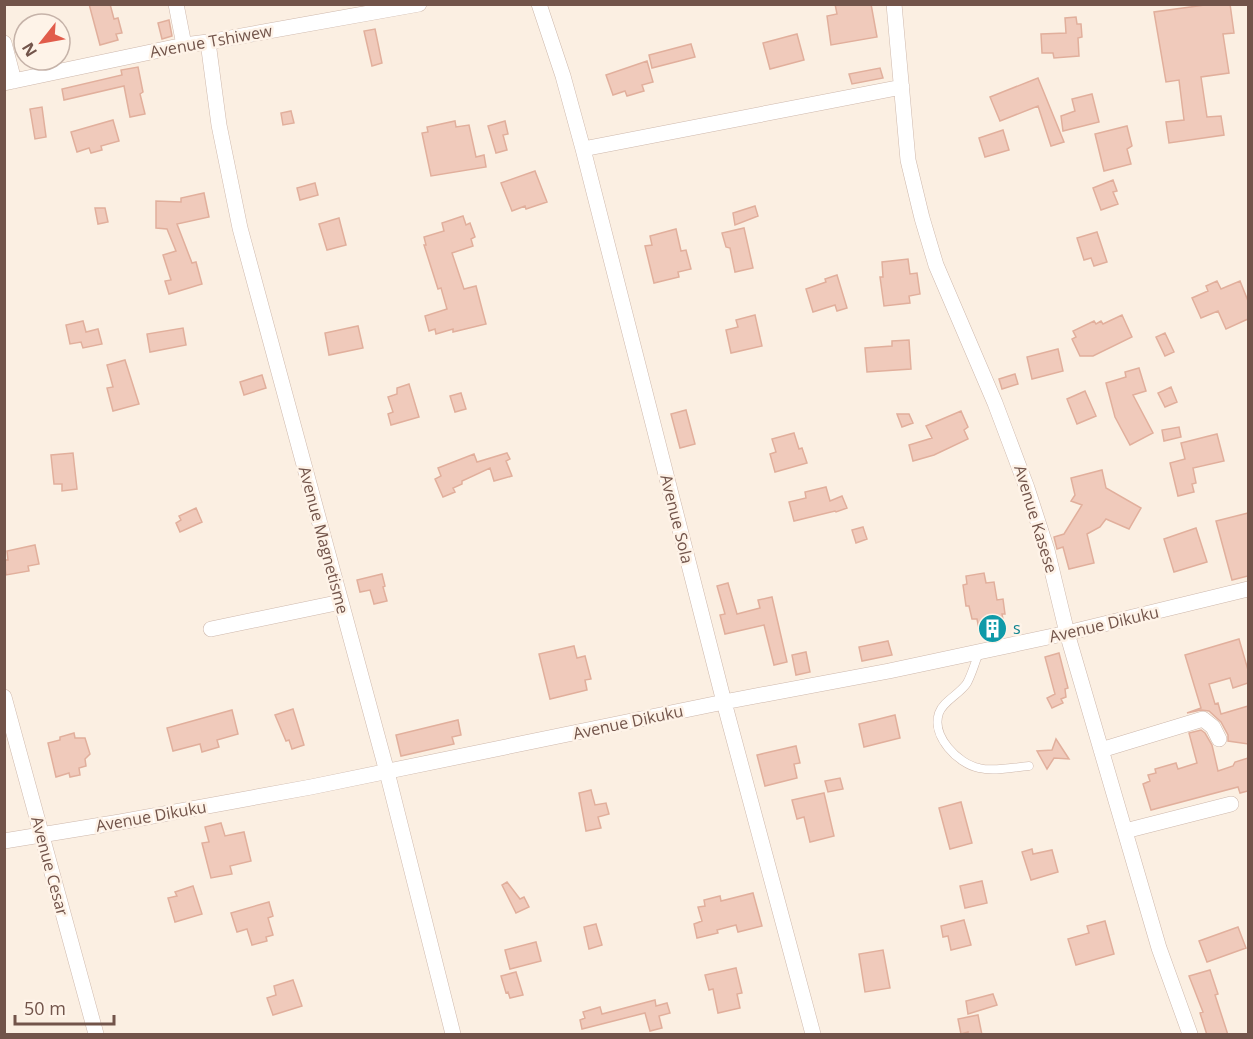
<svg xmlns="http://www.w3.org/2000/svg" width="1253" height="1039" font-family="'Open Sans',sans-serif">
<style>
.building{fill:#f0cabb;stroke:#e1af9c;stroke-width:1.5}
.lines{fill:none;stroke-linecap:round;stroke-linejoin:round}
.lane-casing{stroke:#ceb8ac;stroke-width:9}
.street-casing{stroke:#ceb8ac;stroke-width:16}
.lane{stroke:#fff;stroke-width:8}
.street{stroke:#fff;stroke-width:15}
.labels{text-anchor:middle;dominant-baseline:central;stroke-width:5;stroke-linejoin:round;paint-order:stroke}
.street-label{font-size:16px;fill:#72544a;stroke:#fef3e8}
.culture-label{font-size:16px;fill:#0d838f;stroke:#fef3e8;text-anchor:start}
</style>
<rect width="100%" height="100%" fill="#fbefe2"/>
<path class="building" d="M89,4H110L114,19L118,18L122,33L116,34L118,40L100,45Z
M835,4H871L877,37L831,45L827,16L837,14Z
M1212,4H1230L1234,33L1223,34L1229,73L1201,77L1207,117L1221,116L1224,135L1169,143L1166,122L1184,120L1179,80L1166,82L1154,12Z
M1076,17L1077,24H1081L1082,37L1078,38L1079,56L1054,58L1053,53H1042L1041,34L1066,33L1065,18Z
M169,20L172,36L162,39L158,23Z
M375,29L382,63L372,66L364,31Z
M797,34L804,60L770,69L763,43Z
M691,44L695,57L652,68L649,55Z
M647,61L653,82L642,85L644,91L627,96L625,91L613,95L606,75Z
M138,67L143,92L140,94L145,114L130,117L124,86L64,100L62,89L122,75L121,70Z
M880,68L883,78L852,84L849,74Z
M1038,78L1064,142L1051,146L1038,106L1000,121L990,97Z
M1092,94L1099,122L1063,131L1061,116L1075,111L1072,99Z
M42,107L46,137L35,139L30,109Z
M291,111L294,123L283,125L281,113Z
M113,120L119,141L101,146L102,150L91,153L89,148L77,152L71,132Z
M455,121L456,127L469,125L476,157L484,155L486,167L431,176L422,133L428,132L427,127Z
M505,121L508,134L503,135L507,150L496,153L488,126Z
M1127,126L1132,146L1127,149L1131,164L1104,171L1095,134Z
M1003,130L1009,150L985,157L979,138Z
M535,171L547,202L526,209L525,206L512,211L501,183Z
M1113,180L1117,191L1113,192L1118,204L1101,210L1093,188Z
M315,183L318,195L300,200L297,188Z
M204,193L209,217L177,224L192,263L196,262L202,284L169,294L165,281L171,280L163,255L176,251L167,229L156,228V201L181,202V198Z
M755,206L758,216L735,225L733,213Z
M95,208H105L108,222L98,224Z
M463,216L466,225L470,223L475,237L471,239L473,246L452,253L464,289L476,286L486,324L453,332V329L436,334L435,329L429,331L425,316L447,309L441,288L438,289L424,245H426L424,237L444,231L442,223Z
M339,218L346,245L327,250L319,224Z
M744,228L753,268L735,272L730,248L726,247L722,233Z
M676,229L681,251L686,250L691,269L678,272L679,277L654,283L645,246L652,245L650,236Z
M1097,232L1107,262L1094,266L1091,258L1084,260L1077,238Z
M908,259L910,274L917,273L920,294L909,296L910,303L884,306L880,277H883L882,262Z
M837,275L847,308L837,311L835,305L813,312L806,289L826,282L825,279Z
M1217,281L1221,289L1240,281L1248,301V319L1226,329L1218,311L1201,318L1192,298L1208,291L1206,286Z
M755,315L762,346L731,353L726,330L738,327L736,320Z
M1122,315L1132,337L1093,356H1080L1072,339L1076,337L1073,331L1094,321L1096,324L1101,321L1103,324Z
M83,321L86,332L98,329L102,344L83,348L81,342L70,344L66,325Z
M358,326L363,348L329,355L325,333Z
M183,328L186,345L150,352L147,334Z
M1165,333L1174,352L1165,356L1156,337Z
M909,340L911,369L867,372L865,348L892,346V341Z
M1058,349L1063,371L1032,379L1027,357Z
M125,360L139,404L113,411L107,388L113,387L107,365Z
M1139,368L1146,391L1133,395L1153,433L1130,445L1115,417L1106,383L1126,377L1125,372Z
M1015,374L1018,384L1002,389L999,379Z
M262,375L266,388L244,395L240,382Z
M409,384L419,417L391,425L388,414L393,412L388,397L397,394V388Z
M1171,387L1177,402L1165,407L1158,393Z
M1085,391L1096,416L1077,424L1067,399Z
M461,393L466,409L455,412L450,396Z
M686,410L695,444L680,448L671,414Z
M961,411L968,427L964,430L968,439L934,455L913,461L909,445L932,438L926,426Z
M897,414H909L913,423L902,427Z
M1179,427L1181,437L1164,441L1162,430Z
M794,433L799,449L802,448L807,463L775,472L770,454L776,452L772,439Z
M1217,434L1224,461L1193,468L1196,483L1192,484L1194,492L1178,496L1170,463L1185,459L1181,443Z
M73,453L77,489L62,491V484H54L51,455Z
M507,453L510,459L506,461L512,476L494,481L490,468L462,481V484L453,488L455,492L443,497L435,479L441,476L438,468L474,454L477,462Z
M1102,470L1106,488L1141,508L1129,529L1106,519L1100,527L1087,534L1094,563L1069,569L1063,547L1057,549L1054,537L1064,534L1082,505L1071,501L1075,495L1071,478Z
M826,487L830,501L842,496L847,508L836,512L835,511L794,521L789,502L806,498L805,492Z
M196,508L202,522L180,532L176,523L181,520L179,516Z
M1248,513V576L1232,580L1216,521Z
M863,527L867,539L856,543L852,530Z
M1196,528L1207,562L1174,572L1164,539Z
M35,545L39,564L28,566L29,571L6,575L4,560H8L7,551Z
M984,573L986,583L994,582L997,600L1003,599L1005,614H1002L1005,630L980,634L977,619H972L969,606H966L963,585L967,584L966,576Z
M382,574L385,586L383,587L387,601L374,604L370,590L360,592L357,580Z
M728,583L737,614L760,608L758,600L772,597L787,662L774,665L764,625L725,634L720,615L725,614L717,586Z
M1239,639L1248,670V683L1233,688L1230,678L1209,684L1215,704L1218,703L1221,714L1248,706V744L1228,741V735L1221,722L1209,711L1201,710L1187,713L1201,708L1185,655Z
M888,641L892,655L862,661L859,647Z
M574,646L577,658L585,656L591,679L585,680L587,690L550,699L539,654Z
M806,652L810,672L796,675L792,655Z
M1059,653L1068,688L1065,689L1066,697L1061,699L1063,703L1052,708L1047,698L1055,694L1045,657Z
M293,709L304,745L292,749L289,740L286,741L275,715Z
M232,710L238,734L217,740L219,747L202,752L200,744L173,751L167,728Z
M895,715L900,738L864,747L859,724Z
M458,720L461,735L452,737L454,744L401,756L396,735Z
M1201,730L1205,733L1212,745L1218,771L1233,766L1235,762L1248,758V791L1240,793L1238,787L1151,810L1143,784L1150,781L1148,775L1156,773L1155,769L1176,763L1178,769L1197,763L1189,733Z
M74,733L75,738H85L90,754L85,759L86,766L79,768L80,775L70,777L69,773L56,777L48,743L60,740V737Z
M1056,739L1069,759L1054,758L1047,769L1037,751L1052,750Z
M796,746L800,763L794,764L797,778L765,786L757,755Z
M840,778L843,789L828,792L825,781Z
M591,790L595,805L606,803L609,814L598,817L601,828L586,831L579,793Z
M824,793L834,836L810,842L804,817L797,819L792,800Z
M961,802L972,843L950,849L939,808Z
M221,823L225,836L244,832L251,861L230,866L232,874L211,878L202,843L209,842L205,827Z
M1032,849L1033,854L1052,850L1058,872L1031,880L1022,852Z
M982,881L987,903L965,908L960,886Z
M507,882L520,899L524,897L529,907L516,913L502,885Z
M193,886L202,914L175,922L168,898L177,896L175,892Z
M753,893L762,926L738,932L736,925L717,930L718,933L697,938L694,924L702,921L698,907L705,906L704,900L720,896L721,901Z
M269,902L273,916L268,918L273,935L266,937L267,941L252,945L247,929L237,932L231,913Z
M964,920L971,945L951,950L948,936L943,937L941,926Z
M1105,921L1114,954L1076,965L1068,939L1089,933L1087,926Z
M596,924L602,945L589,949L584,927Z
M1238,927L1246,948L1207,962L1199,941Z
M536,942L541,961L510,969L505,950Z
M883,950L890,988L865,992L859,954Z
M736,968L742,993L737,994L740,1008L718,1013L713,989L709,990L705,975Z
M1210,970L1218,994L1215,995L1228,1035H1207L1200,1013L1203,1012L1189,976Z
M516,972L523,995L510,998L508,992L506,993L501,976Z
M293,980L302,1006L273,1015L267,998L276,995L274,986Z
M993,994L997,1005L968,1014L966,1001Z
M655,1000L656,1006L667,1003L670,1013L659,1016L662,1028L650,1031L645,1013L582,1029L580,1020L585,1018L583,1012L600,1007L602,1014Z
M978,1015L982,1035H968V1032L961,1034L958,1019Z"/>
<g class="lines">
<defs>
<path id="lane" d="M979,653C975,662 972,674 967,683C960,694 943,701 939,713C931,736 958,764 979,768C994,772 1014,767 1029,766"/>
<path id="street" d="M176,4L184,45
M539,4L563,76L583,149L724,702L813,1034
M894,4L908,160L922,218L936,265L995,403L1027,488L1047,550L1067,633L1159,948L1190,1034
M208,42L219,125L240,228L387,772L453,1034
M4,43L14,81
M4,83L184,45L208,42L419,4
M583,149L902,87
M211,629L341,602
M4,697L96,1034
M1101,750L1203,719L1213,727L1219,739
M1125,831L1231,804
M4,841L120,822L311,787L724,702L889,671L1067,633L1248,589"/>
</defs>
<use href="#lane" class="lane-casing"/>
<use href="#street" class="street-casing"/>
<use href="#lane" class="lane"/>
<use href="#street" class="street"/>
</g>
<defs>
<symbol id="building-disc" viewBox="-11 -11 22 22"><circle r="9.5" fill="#0f9aa8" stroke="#fef3e8"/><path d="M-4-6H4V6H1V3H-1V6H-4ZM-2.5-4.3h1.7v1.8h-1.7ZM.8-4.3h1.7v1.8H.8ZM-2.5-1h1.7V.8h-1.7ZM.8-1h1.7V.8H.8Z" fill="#fff"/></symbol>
</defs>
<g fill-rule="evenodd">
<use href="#building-disc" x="976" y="612" width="33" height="33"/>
</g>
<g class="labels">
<g class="street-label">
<text transform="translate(211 41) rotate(-10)">Avenue Tshiwew</text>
<text transform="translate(677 519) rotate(76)">Avenue Sola</text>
<text transform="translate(1036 519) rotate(73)">Avenue Kasese</text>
<text transform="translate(324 540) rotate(75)">Avenue Magnetisme</text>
<text transform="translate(1104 624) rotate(-13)">Avenue Dikuku</text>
<text transform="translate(628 722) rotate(-12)">Avenue Dikuku</text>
<text transform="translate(151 816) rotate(-10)">Avenue Dikuku</text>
<text transform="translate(50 866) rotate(75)">Avenue Cesar</text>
</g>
<g class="culture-label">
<text x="1013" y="628">s</text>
</g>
</g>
<rect width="1253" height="1039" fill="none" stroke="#72544a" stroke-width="12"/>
<g transform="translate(42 42) rotate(239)"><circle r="28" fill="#fef3e8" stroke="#c6b3a9" stroke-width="1.5"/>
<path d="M0-4.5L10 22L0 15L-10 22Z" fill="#e15c4b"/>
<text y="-9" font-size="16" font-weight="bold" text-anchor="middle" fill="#72544a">N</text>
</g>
<path d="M15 1015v9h99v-9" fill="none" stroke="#72544a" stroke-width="3"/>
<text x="24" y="1015" font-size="18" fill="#72544a" stroke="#fef3e8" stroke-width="4.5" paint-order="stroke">50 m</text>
</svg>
